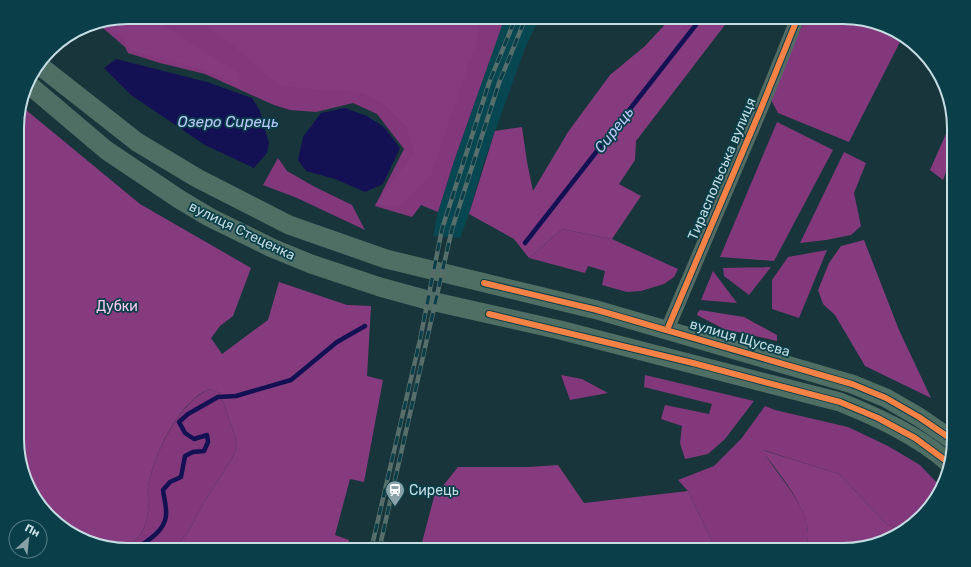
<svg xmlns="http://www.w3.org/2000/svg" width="971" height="567" font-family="Rubik,sans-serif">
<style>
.built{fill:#074752}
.green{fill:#83387c}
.forest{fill:#873b7f}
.water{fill:#131154}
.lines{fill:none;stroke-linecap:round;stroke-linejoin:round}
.stream{stroke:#131154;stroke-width:4.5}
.minor{stroke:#546c64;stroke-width:14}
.secondary{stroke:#4f6e64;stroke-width:19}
.rail-casing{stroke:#586e6b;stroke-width:4.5}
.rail{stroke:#0a3e49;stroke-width:3;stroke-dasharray:9;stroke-linecap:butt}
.cycleway-casing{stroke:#0a3e49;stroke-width:8}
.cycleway{stroke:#f48246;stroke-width:6}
.labels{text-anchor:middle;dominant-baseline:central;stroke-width:3.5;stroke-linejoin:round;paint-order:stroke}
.street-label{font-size:14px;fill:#c5dde3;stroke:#0a3e49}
.park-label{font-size:14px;fill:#ffcef4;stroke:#0a3e49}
.poi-label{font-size:14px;fill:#c5dde3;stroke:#0a3e49;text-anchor:start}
.water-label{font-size:15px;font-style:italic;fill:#bdc9fd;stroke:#0a3e49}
.rim{fill:none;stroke:#c5dde3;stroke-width:2}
</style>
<rect width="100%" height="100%" fill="#18353b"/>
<path class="built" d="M505,17H540L525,48L483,165L469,214L460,238L433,236L438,212L454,161Z"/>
<path class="green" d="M128,17H505L454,161L438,212L421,205L412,217L375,206L404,149L377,114L353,103L316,112L290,110L274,105L205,74L160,63L128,53L125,47L97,23Z
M806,17H843L899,32L903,36L849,142L778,113L770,98Z
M777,122L833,150L774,261L720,257Z
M844,152L866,163L854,193L861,226L851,235L826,240L800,243Z
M278,158L287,171L315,187L352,205L365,230L297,198L263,185Z
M562,229L612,239L678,269L674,277L664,284L641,291L627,292L602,285L605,271L588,266L585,273L529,258Z
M827,250L799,318L772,309V280L788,257Z
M771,267L749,295L724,276L723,268Z
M713,271L737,303L701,300Z
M561,375L582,379L608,393L570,400Z
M645,375L754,401L725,439L708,454L685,459L680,443L682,426L661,419L665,405L709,414L712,404L644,387Z
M210,389L220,393L235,435L237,448L232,459L206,499L188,532L174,550H128L123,549C129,544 141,537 143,530C146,524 148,515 148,509C149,502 147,494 148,487C153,456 179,401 210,389Z
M765,406L775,410L848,427L888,446L920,465L941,487L939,495L903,531L886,524L839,474L763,450C777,477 810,505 808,538C807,542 806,546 805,550H716L688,491L678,480L714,466L741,439Z"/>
<path class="forest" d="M128,17H150L240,74L239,86L206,70L131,50L123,38L101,22Z
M194,17H477V40L431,175L400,206L375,205L414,153L407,128L384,104L361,92L319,90L279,85L234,46Z
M672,17H731L636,141L635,160L619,184L641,196L612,239L562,229L529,258L514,239L469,214L495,131L522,127L527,162L533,191L568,132L610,75L645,46Z
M20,105L140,204L251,268L233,316L220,326L211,338L222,354L268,320L279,282L347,305L371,306L367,376L383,380L364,482L350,479L335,535L349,540L347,550H174L188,532L206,499L232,459L237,448L235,435L220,393L210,389C179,400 153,456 148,487C147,494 149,502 148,509C148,515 146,524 143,530C141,537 129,544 123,549L72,535L36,501L18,453V114Z
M953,118L954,152L943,180L930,170Z
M864,240L899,330L931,398L865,366L835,315L823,304L818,290L829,263L841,246Z
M700,310L744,317L777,335V341L724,329L697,315L698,312Z
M762,450L839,474L886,524L903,531L899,535L850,550H805C806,546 807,542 808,538C810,508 778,473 762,450Z
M558,465L584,503L688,491L716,550H420L434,497L458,467H528Z"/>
<path class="water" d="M116,59L207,82L252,98L260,111L269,143L267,153L254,168L205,145L131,95L104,68Z
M345,108L367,116L384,127L400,148L383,184L365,192L335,179L306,171L298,160L303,137L321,113Z"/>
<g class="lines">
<path class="stream" d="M525,243L702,17
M134,550C147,541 164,532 166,516C167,508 164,498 163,490L170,482L181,477L185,456L193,452L204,451L208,442L207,435L194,439L185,433L179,422L188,414L218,397L236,396L291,380L337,342L365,326"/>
<path class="minor" d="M667,330L760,111L798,17"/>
<path class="secondary" d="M39,65L137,142L197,178L289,225L386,259L597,310L852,384L886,398L919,417L954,441
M27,83L106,150L179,199L209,217L272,248L311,264L380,287L431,301L560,330L840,402C879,418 917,435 949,463"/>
<defs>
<path id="rail" d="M371,550L420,340L442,229L489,83L516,17
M379,550L452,229L499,83L526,17"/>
</defs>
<use href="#rail" class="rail-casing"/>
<use href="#rail" class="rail"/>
<defs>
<path id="cycleway" d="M484,283L597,310L852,384L886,398L919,417L954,441
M489,314L693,363L840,402L878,418L915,438L949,463
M667,330L760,111L798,17"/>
</defs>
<use href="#cycleway" class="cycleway-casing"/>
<use href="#cycleway" class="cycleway"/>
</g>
<defs>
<symbol id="station-pin" viewBox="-11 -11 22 30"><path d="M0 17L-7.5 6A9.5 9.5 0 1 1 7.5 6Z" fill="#88a2a8" stroke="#0a3e49"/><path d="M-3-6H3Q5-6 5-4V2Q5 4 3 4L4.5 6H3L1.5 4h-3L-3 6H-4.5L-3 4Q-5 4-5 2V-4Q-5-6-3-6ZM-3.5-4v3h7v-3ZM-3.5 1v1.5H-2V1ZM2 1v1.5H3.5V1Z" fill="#fff"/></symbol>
</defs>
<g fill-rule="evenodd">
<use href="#station-pin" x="384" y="479" width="22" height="30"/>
</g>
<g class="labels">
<g class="street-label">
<text transform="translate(722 169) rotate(-67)">Тираспольська вулиця</text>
<text transform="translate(242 231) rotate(26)">вулиця Стеценка</text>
<text transform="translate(740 338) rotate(16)">вулиця Щусєва</text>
</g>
<g class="park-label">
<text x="117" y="306">Дубки</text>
</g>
<g class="poi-label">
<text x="409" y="490">Сирець</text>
</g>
<g class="water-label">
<text x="228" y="122">Озеро Сирець</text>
<text transform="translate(614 130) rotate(-52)">Сирець</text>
</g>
</g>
<path d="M0 0H971V567H0ZM128 24H843A104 104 0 0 1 947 128V439A104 104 0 0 1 843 543H128A104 104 0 0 1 24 439V128A104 104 0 0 1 128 24Z" fill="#0a3e49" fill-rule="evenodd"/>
<path class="rim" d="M128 24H843A104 104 0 0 1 947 128V439A104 104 0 0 1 843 543H128A104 104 0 0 1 24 439V128A104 104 0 0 1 128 24Z"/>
<g transform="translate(28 539) rotate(27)"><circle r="19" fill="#0a3e49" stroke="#557e87"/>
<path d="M0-3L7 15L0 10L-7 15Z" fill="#88a2a8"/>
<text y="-6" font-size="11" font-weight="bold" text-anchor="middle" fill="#c5dde3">Пн</text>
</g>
</svg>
